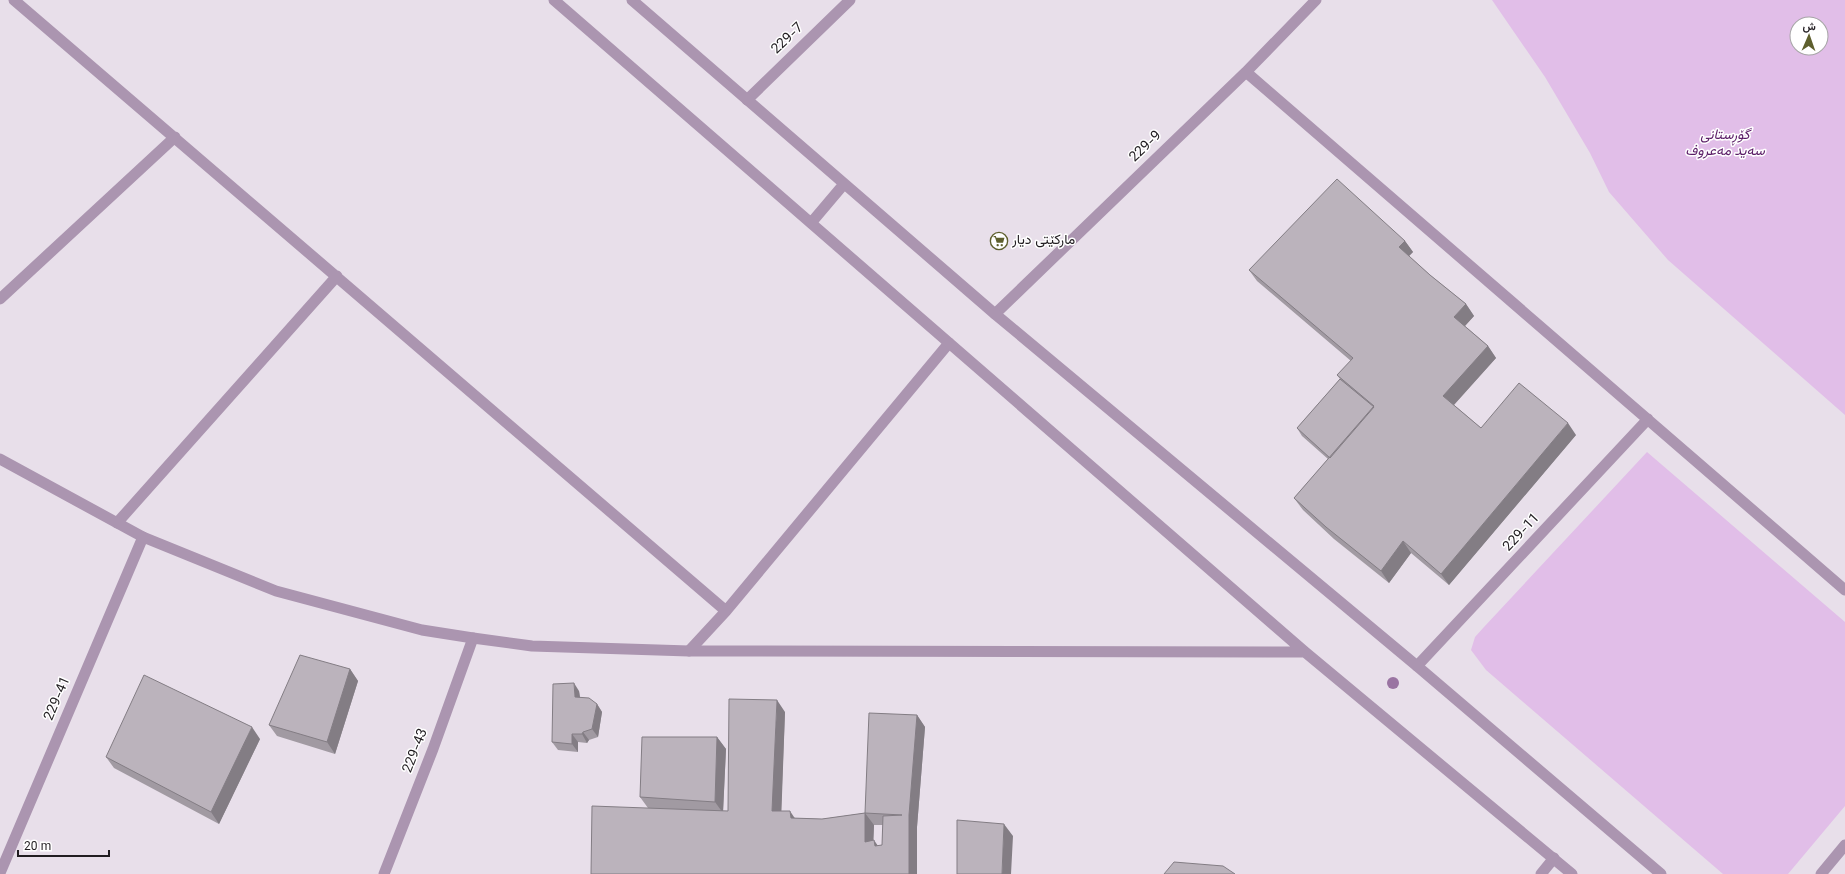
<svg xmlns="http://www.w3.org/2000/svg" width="1845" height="874" font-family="Georgia,Vazirmatn,serif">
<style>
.green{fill:#e1bee8;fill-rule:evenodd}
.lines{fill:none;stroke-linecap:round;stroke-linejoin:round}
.minor{stroke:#ab95b0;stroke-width:11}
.tertiary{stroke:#ab95b0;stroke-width:11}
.tree{fill:#9a74a2}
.wall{fill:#a19aa2;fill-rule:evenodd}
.shaded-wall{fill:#837d84}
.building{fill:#bbb3bc;stroke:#837d84;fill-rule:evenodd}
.labels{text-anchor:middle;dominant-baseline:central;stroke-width:3;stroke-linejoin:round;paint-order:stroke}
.street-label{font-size:14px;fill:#211d21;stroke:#fff}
.park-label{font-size:14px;font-style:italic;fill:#5b1d67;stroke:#fff}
.poi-label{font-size:14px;fill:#211d21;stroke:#fff;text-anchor:start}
</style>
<rect width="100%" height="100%" fill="#e8dfea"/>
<path class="green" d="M1492,0H1845V415L1668,260L1609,192L1590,153L1545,77ZM1797,24H1821V48H1797Z
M1647,452L1845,622V806L1788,874H1723L1486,670L1471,650L1475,637L1484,627Z"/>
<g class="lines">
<path class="minor" d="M14,0L726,611
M1246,72L1845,590
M747,100L850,0
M0,299L175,137
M995,314L1246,72L1316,0
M117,523L337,276
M689,651L726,611L949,343
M1417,666L1648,419
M0,873L143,537
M384,874L433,749L473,638
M1541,874L1554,858
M1821,874L1845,845"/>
<path class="tertiary" d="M554,0L1305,652L1572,874
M632,0L995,314L1417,666L1661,874
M811,223L844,184
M0,459L143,537L276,591L422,630L473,638L532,646L689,651L1305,652"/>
</g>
<circle class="tree" cx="1393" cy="683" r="6"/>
<path class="wall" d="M1405,241L1413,252L1409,256L1430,275L1466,304L1474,316L1465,326L1488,346L1496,358L1454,405L1481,428L1576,435L1449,585L1411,553L1389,583L1334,539L1303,510L1294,498L1328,459L1302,436L1297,428L1340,379L1337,375L1351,361L1257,281L1249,270Z
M350,669L358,681L335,754L277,736L269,725Z
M579,691L580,697L597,704L602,712L598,737L589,740L587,743L578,742V752L558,750L552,742Z
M785,712L781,811L795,818L822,819L865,813L917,715L925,727L917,827V874H591L648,808L640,797L717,737L726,749L723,811H728ZM874,825H883L882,845L878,846L873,841Z
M260,739L219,824L114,768L106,757Z"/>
<path class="shaded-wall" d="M1405,241L1413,252L1407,258L1399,247Z
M1466,304L1474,316L1463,328L1454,317Z
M1488,346L1496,358L1451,408L1443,396Z
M1568,423L1576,435L1449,585L1441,574Z
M1403,541L1411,553L1389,583L1381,571Z
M350,669L358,681L335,754L327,742Z
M574,683L579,691L581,705L575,697Z
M777,700L785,712L781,823L772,811Z
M597,704L602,712L598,737L592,729Z
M917,715L925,727L917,827V874H909V815Z
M252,727L260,739L219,824L211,812Z
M583,732L589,740L587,743L582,734Z
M572,734L578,742V752L572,744Z
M717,737L726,749L723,813L715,802Z
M790,811L798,823L791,818Z
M865,813L874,825L873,853L865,842Z
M1004,824L1013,836L1011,874H1002Z
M874,840L882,852L875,846Z"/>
<path class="building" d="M1337,179L1405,241L1399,247L1430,275L1466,304L1454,317L1488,346L1443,396L1481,428L1519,383L1568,423L1441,574L1403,541L1381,571L1326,527L1294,498L1374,406L1337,375L1353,358L1249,270Z
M1340,379L1374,407L1330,458L1297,428Z
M300,655L350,669L327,742L269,725Z
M144,675L252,727L211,812L106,757Z
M574,683L575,697L589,698L597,704L592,729L583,732L582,734H572V744L552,742L553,684Z
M729,699L777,700L772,811H790L791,818L822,819L865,813L869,713L917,715L909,815V874H591L592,806L728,811ZM865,813L902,815L883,816L882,845L875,846L874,840L865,842Z
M642,737H717L715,802L640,797Z
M957,820L1004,824L1002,874H957Z
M1174,862L1223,866L1235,874H1164Z"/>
<defs>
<symbol id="supermarket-ring" viewBox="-11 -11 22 22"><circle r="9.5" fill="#fff" stroke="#5e5f2d" stroke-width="1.5"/><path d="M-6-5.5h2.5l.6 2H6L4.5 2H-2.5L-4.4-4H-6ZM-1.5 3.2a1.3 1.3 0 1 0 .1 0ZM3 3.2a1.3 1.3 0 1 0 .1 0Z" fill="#5e5f2d"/></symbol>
</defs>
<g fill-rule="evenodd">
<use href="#supermarket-ring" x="989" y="231" width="20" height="20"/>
</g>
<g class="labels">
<g class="street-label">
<text transform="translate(788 39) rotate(-44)">229-7</text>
<text transform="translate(1146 147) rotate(-44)">229-9</text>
<text transform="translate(1522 533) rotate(-47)">229-11</text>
<text transform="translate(58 699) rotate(-67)">229-41</text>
<text transform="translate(416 751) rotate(-69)">229-43</text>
</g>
<g class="park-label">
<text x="1725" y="136">گۆڕستانی<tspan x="1725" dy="16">سەید مەعروف</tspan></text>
</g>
<g class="poi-label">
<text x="1012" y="241">مارکێتی دیار</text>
</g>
</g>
<g transform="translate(1809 36) rotate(2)"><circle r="19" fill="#ffffff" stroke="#a6a5a6"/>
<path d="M0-3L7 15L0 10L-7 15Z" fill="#5e5f2d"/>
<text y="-6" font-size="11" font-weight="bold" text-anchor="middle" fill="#211d21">ش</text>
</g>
<path d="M18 850v6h91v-6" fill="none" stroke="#211d21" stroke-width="2"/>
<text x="24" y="850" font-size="12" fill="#211d21" stroke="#ffffff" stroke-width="3" paint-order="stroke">20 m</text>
</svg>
